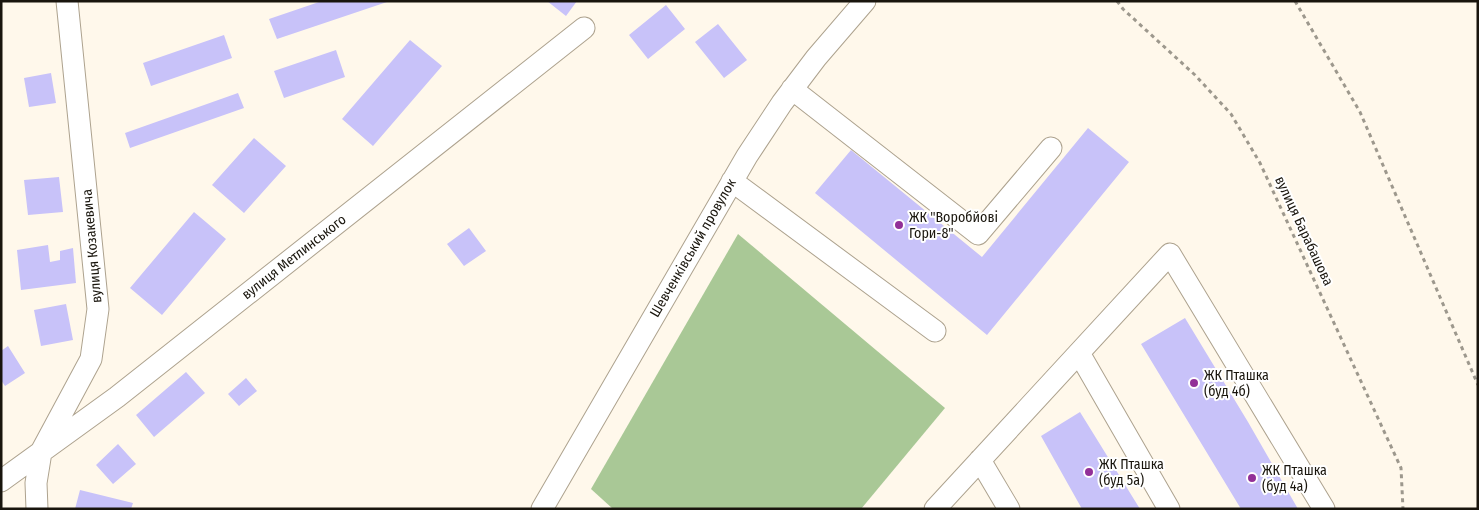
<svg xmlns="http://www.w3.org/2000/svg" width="1479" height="510" font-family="'Fira Sans Condensed',sans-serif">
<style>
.forest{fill:#a9c896}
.building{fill:#c8c2f9}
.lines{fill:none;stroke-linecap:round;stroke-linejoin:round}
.minor-casing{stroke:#ada28e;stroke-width:23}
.path{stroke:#9d988d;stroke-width:3;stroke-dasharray:4 4;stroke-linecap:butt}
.minor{stroke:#fff;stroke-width:21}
.poi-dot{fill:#923098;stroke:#fff;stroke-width:2}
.labels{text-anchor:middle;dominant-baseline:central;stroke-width:4;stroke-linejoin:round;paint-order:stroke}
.poi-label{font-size:14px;fill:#19150d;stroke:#fff;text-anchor:start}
.street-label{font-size:14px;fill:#19150d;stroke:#fff}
</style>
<rect width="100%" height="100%" fill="#fff8eb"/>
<path class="forest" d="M738,234L945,408L861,509H613L591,489Z"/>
<path class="building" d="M322,1H387V2L277,39L269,19Z
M547,1H577L566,16Z
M666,5L685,29L648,59L629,35Z
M718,24L747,60L724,78L695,42Z
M224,35L232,58L151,86L143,63Z
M410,40L442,66L373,146L342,119Z
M336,50L345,77L284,98L274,71Z
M51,73L56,103L29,107L24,78Z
M238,93L244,108L130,148L125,133Z
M1088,128L1129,162L987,335L815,193L851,150L982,257Z
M254,138L286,166L244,213L212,185Z
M59,177L63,212L28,215L24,180Z
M194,212L226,239L162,315L130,288Z
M469,228L486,251L464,266L447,244Z
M48,245L50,262L60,260V251L73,248L76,283L21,290L17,250Z
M66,304L73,340L41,346L34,310Z
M1185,318L1248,422L1298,509H1241L1141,344Z
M8,346L25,373L5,386L1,380V351Z
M186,372L205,393L154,437L136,415Z
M246,378L257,391L239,406L228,394Z
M1080,412L1140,509H1082L1041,436Z
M118,444L136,464L113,484L96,465Z
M80,490L133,503L131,509H75Z"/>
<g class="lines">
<defs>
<path id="minor" d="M792,89L978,234L1051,148
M732,181L935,331
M1079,353L1169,509
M980,460L1009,509
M1,481L117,397L584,28
M37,509L36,483L41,452L91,359L98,309L67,1
M542,509L747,156L782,103L816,58L865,1
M935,509L1170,254L1324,509"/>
</defs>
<use href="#minor" class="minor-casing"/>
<path class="path" d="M1117,1L1123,9L1195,75L1231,114L1260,163L1401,468L1403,509
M1295,1L1360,112L1478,385"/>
<use href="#minor" class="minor"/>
</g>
<g class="poi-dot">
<circle cx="899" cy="225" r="5"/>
<circle cx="1194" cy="383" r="5"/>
<circle cx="1089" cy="472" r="5"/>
<circle cx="1252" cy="478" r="5"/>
</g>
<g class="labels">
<g class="poi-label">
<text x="909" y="217">ЖК "Воробйові<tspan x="909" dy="16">Гори-8"</tspan></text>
<text x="1204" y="375">ЖК Пташка<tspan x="1204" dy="16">(буд 4б)</tspan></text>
<text x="1099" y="464">ЖК Пташка<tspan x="1099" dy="16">(буд 5а)</tspan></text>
<text x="1262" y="470">ЖК Пташка<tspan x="1262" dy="16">(буд 4а)</tspan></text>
</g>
<g class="street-label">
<text transform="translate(1304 231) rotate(65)">вулиця Барабашова</text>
<text transform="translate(92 246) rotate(-95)">вулиця Козакевича</text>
<text transform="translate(693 248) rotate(-60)">Шевченківський провулок</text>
<text transform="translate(294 257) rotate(-38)">вулиця Метлинського</text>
</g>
</g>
<rect width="1479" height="510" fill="none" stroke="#19150d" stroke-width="5"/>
</svg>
